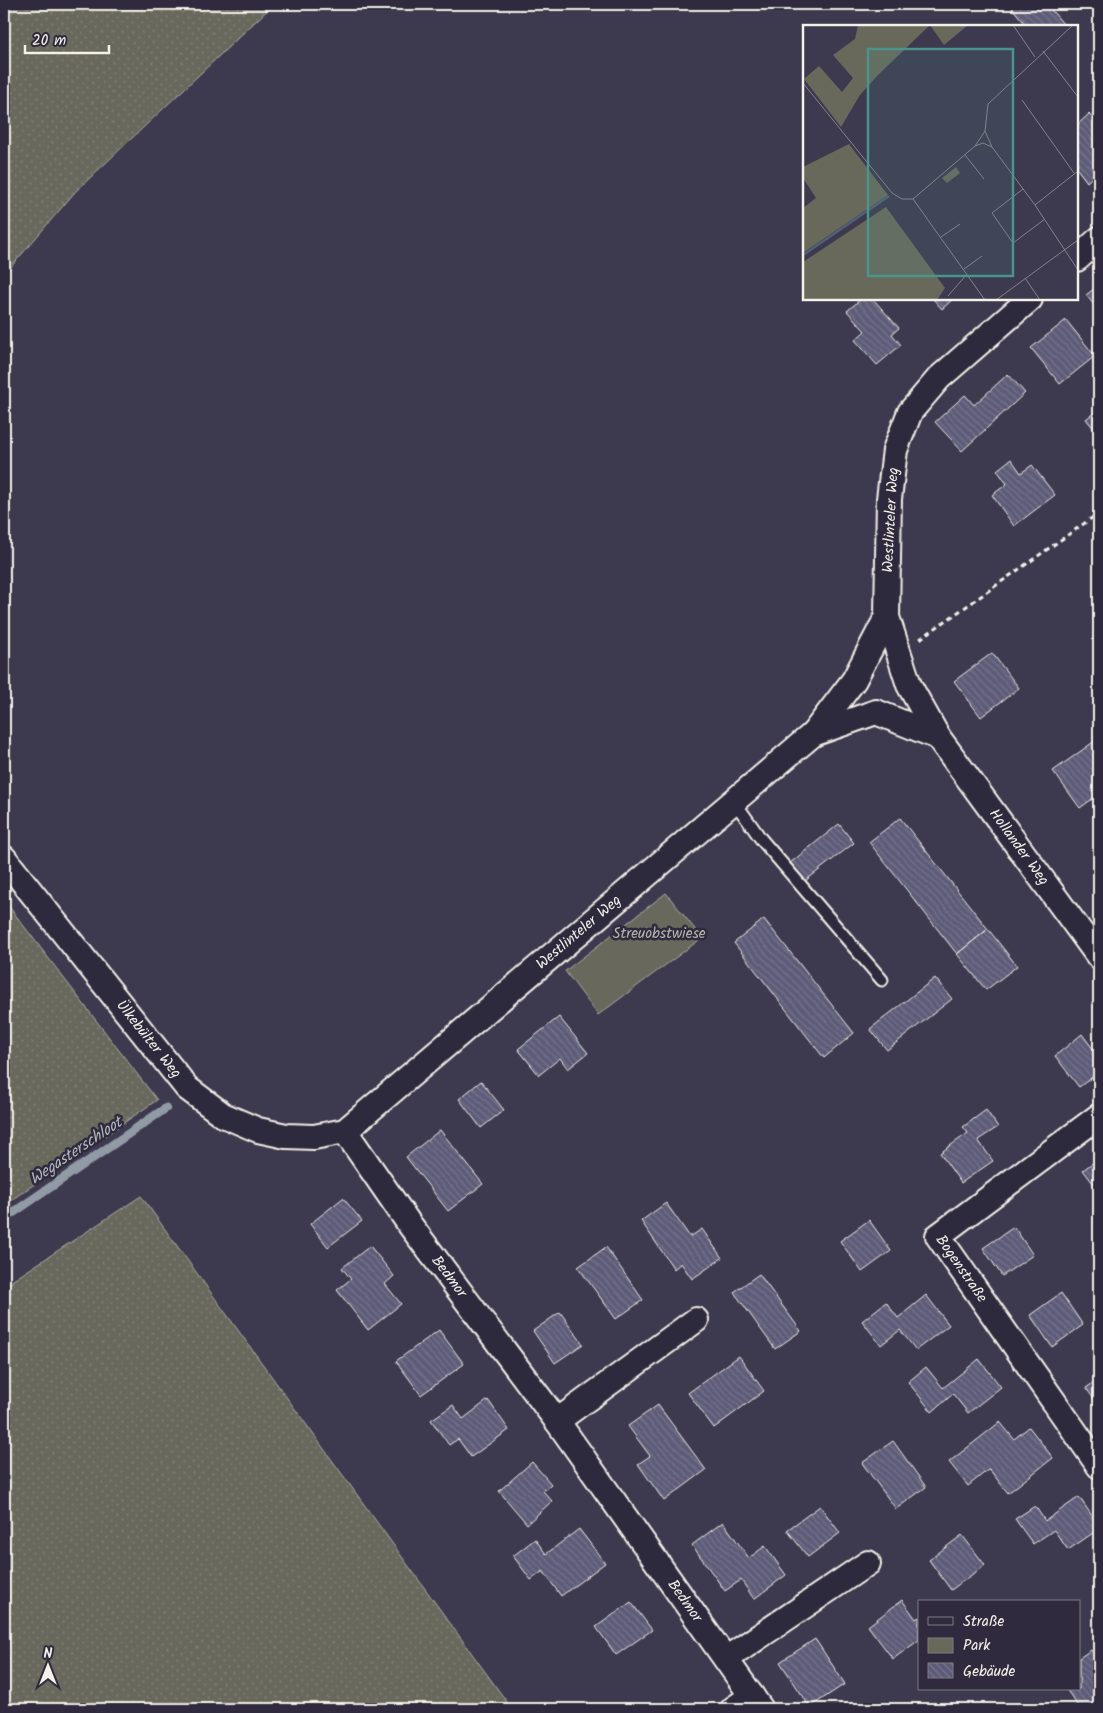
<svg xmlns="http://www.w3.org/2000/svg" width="1103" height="1713" font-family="Kalam,sans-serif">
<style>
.grass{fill:url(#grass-dots);stroke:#aeada2}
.green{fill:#68695b;stroke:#aeada2}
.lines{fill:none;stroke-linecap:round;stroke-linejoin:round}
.stream{stroke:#919ba6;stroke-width:9}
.building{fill:url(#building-back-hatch);stroke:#f4f1e8}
.service-casing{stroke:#f4f1e8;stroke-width:15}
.minor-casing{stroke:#f4f1e8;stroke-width:28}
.path{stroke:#f4f1e8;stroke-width:3;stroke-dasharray:5 4;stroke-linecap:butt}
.service{stroke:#2f2a3d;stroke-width:11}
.minor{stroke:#2f2a3d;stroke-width:24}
.labels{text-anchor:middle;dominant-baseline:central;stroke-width:5;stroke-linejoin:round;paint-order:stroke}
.street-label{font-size:15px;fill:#f4f1e8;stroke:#2f2a3d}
.park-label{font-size:15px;fill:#b5b4a9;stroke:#2f2a3d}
.water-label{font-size:16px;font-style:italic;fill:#b2b8bc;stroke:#2f2a3d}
.inset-river{fill:none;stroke:#4f627a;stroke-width:2.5}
.inset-road{fill:none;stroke:#86838c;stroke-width:1}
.view{fill:#48958c;fill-opacity:0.15;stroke:#48958c;stroke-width:2.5}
.inset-edge{fill:none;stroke:#f4f1e8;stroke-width:2.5}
</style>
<defs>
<pattern id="grass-dots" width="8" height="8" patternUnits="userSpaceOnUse" patternTransform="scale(1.25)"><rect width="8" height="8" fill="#68695b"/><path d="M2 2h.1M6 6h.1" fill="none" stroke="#7e7f73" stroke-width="1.8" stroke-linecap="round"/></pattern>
<pattern id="building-back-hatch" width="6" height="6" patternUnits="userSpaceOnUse" patternTransform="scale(1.25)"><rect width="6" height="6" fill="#5d5b78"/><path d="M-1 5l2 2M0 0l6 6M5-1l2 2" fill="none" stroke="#75738b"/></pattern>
</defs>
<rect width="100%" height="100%" fill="#3d394f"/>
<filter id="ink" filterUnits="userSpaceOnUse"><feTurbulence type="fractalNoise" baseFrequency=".02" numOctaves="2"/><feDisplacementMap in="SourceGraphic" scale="10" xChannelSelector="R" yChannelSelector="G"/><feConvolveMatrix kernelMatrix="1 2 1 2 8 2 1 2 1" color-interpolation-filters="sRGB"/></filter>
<g filter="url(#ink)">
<path class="grass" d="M4,4H274L75,192L4,275Z
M4,900L157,1100L4,1205Z
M141,1196L512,1709H4V1286Z"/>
<path class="green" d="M666,893L702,938L598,1015L565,971Z"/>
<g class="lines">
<path class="stream" d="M4,1219L166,1108"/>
</g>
<path class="building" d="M1018,4H1046L1065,26H1027L1012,8Z
M1089,114L1099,126V171L1087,182L1077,169V125Z
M1099,285V311L1086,295Z
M861,299H873L899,328L892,334L901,345L877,365L855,340L865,331L847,311Z
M933,299H953L942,309Z
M1066,320L1095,356L1060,384L1031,348Z
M1008,374L1025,393L962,451L935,422L965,395L974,405Z
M1099,409V435L1086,419Z
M1011,459L1021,473L1032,465L1055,495L1014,526L992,495L1007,484L997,470Z
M992,653L1019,688L981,717L954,681Z
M1099,738V794L1080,808L1053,771Z
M900,818L988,929L957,954L869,842Z
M839,824L854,843L805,881L790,863Z
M764,919L854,1033L824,1058L734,943Z
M988,929L1017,966L986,990L957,954Z
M935,978L952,999L887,1050L870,1029Z
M559,1017L588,1053L568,1069L560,1058L539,1075L518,1049Z
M1082,1034L1099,1057V1072L1079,1087L1055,1056Z
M481,1081L504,1110L481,1128L459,1099Z
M986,1110L998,1127L978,1140L993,1161L961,1183L940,1153L968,1133L963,1127Z
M440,1130L483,1184L448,1211L406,1157Z
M1099,1158V1191L1083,1170Z
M343,1198L362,1221L328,1247L310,1224Z
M666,1203L690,1237L702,1229L722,1258L692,1279L681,1263L674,1269L641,1221Z
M869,1220L891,1251L862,1272L840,1241Z
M1014,1227L1033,1255L1002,1276L983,1248Z
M370,1246L394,1276L385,1284L401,1304L368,1330L337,1290L351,1279L342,1268Z
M606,1247L643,1300L616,1319L578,1267Z
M759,1274L801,1331L775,1349L734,1292Z
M1061,1293L1083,1325L1052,1347L1030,1315Z
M926,1295L949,1325L916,1350L900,1330L881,1345L862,1321L886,1302L898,1318Z
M560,1312L583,1344L555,1363L533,1331Z
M439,1330L464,1364L421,1395L396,1361Z
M739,1356L764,1391L714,1428L688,1393Z
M979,1359L1001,1387L968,1413L953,1394L932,1412L908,1382L926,1367L943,1388Z
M1099,1379V1406L1086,1388Z
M488,1400L509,1430L471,1457L458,1439L449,1445L431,1420L453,1405L463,1419Z
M658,1405L706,1470L664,1501L638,1464L650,1456L628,1426Z
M1000,1422L1014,1439L1029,1427L1053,1458L1008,1493L989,1469L968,1486L949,1462Z
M893,1441L926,1487L896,1509L862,1463Z
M532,1462L551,1484L543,1491L552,1501L527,1524L499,1491Z
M1079,1497L1099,1526V1529L1068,1550L1054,1530L1033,1544L1015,1519L1035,1506L1045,1521Z
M820,1506L840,1533L808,1557L787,1530Z
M723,1522L749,1558L765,1546L786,1575L754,1599L741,1580L725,1591L692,1545Z
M579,1529L605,1563L561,1596L543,1571L531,1580L513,1556L535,1539L546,1554Z
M962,1535L985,1565L951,1590L929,1560Z
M902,1600L916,1619L919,1617V1640L893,1659L868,1626Z
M631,1602L652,1630L616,1655L596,1627Z
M815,1639L845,1684L810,1707L780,1662Z
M1091,1650L1099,1661V1709H1074L1078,1706L1066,1689H1079V1658Z"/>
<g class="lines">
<defs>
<path id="service" d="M734,801L761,839L882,980"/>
<g id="minor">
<path d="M1077,259L1099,239"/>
<path id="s1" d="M1030,299L939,378L910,412L895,450L889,499L887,617L909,685L938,737L1099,957"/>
<path d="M813,734L876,712L938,737"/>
<path id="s2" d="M4,858L187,1088L223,1115L258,1130L286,1136L314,1137L345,1131L813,734L854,680L887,617"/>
<path id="s3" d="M1099,1116L938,1236L1099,1466"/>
<path id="s4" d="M345,1131L410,1225L557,1421L761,1709"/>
<path d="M557,1421L696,1320"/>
<path d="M726,1659L868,1563"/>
<path d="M733,1709L752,1696"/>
</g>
</defs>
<use href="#service" class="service-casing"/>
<use href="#minor" class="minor-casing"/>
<path class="path" d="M920,639L1099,513"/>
<use href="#service" class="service"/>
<use href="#minor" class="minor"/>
</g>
</g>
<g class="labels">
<g class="street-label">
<text transform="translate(891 520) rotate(-87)">Westlinteler Weg</text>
<text stroke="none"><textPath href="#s1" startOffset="641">Hollander Weg</textPath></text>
<text stroke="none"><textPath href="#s2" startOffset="772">Westlinteler Weg</textPath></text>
<text stroke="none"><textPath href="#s2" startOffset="232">Ülkebülter Weg</textPath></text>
<text stroke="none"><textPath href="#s3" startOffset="241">Bogenstraße</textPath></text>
<text stroke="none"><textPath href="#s4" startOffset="179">Bedmor</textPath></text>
<text stroke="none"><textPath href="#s4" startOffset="580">Bedmor</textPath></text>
</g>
<g class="park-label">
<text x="659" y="934">Streuobstwiese</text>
</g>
<g class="water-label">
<text transform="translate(76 1151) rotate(-34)">Wegasterschloot</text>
</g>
</g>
<g transform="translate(803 25)">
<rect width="275" height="275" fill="#3d394f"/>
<path d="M55,0H165L141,20L127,0L75,50L57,70L38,102L1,54L16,41L39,67L50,53L30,30L52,14ZM46,119L85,170L0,228V183L13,173L0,153V142ZM83,182L142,263L134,275H0V237Z" fill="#68695b"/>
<path d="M153,142L157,148L144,158L139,153Z" fill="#68695b"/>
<path class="inset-river" d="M0,230L86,171"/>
<path class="inset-road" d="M210,0L232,32M270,0L185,79L182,106L189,122L232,180L275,245M240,26L275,72M0,58L89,168L99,174H110M219,75L271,148M172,121L180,118L189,122M162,130L181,154M220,164L189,188L210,218L242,194M110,174L182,275M110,174L172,121L182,106M232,180L275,146M138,212L157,199M161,244L179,231M222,253L237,275M145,271L164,249M193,275L275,215"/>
<path class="view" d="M65,24H210V251H65Z"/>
<rect width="275" height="275" class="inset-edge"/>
</g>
<rect width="1103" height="1713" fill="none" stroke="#2f2a3d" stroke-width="20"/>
<rect x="10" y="10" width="1083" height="1693" fill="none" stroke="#f4f1e8" stroke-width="2" filter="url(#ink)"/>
<rect x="918" y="1600" width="162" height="90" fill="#2f2a3d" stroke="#7e7a81"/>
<rect x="928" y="1617" width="25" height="8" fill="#2f2a3d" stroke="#7e7a81"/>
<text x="963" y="1626" font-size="15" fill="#f4f1e8">Straße</text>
<rect x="928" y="1638" width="25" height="15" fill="#68695b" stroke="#7e7a81"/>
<text x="963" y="1650" font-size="15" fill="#f4f1e8">Park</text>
<rect x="928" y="1663" width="25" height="15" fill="url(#building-back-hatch)" stroke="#7e7a81"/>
<text x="963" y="1676" font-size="15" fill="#f4f1e8">Gebäude</text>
<g transform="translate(48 1666)" stroke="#2f2a3d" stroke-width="4" paint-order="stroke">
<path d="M0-4L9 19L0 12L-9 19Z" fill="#f4f1e8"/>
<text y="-8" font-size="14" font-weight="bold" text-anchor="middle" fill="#f4f1e8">N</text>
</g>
<path d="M25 45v8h84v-8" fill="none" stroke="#f4f1e8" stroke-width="2.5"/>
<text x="32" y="45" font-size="15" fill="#f4f1e8" stroke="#2f2a3d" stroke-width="4" paint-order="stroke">20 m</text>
</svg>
